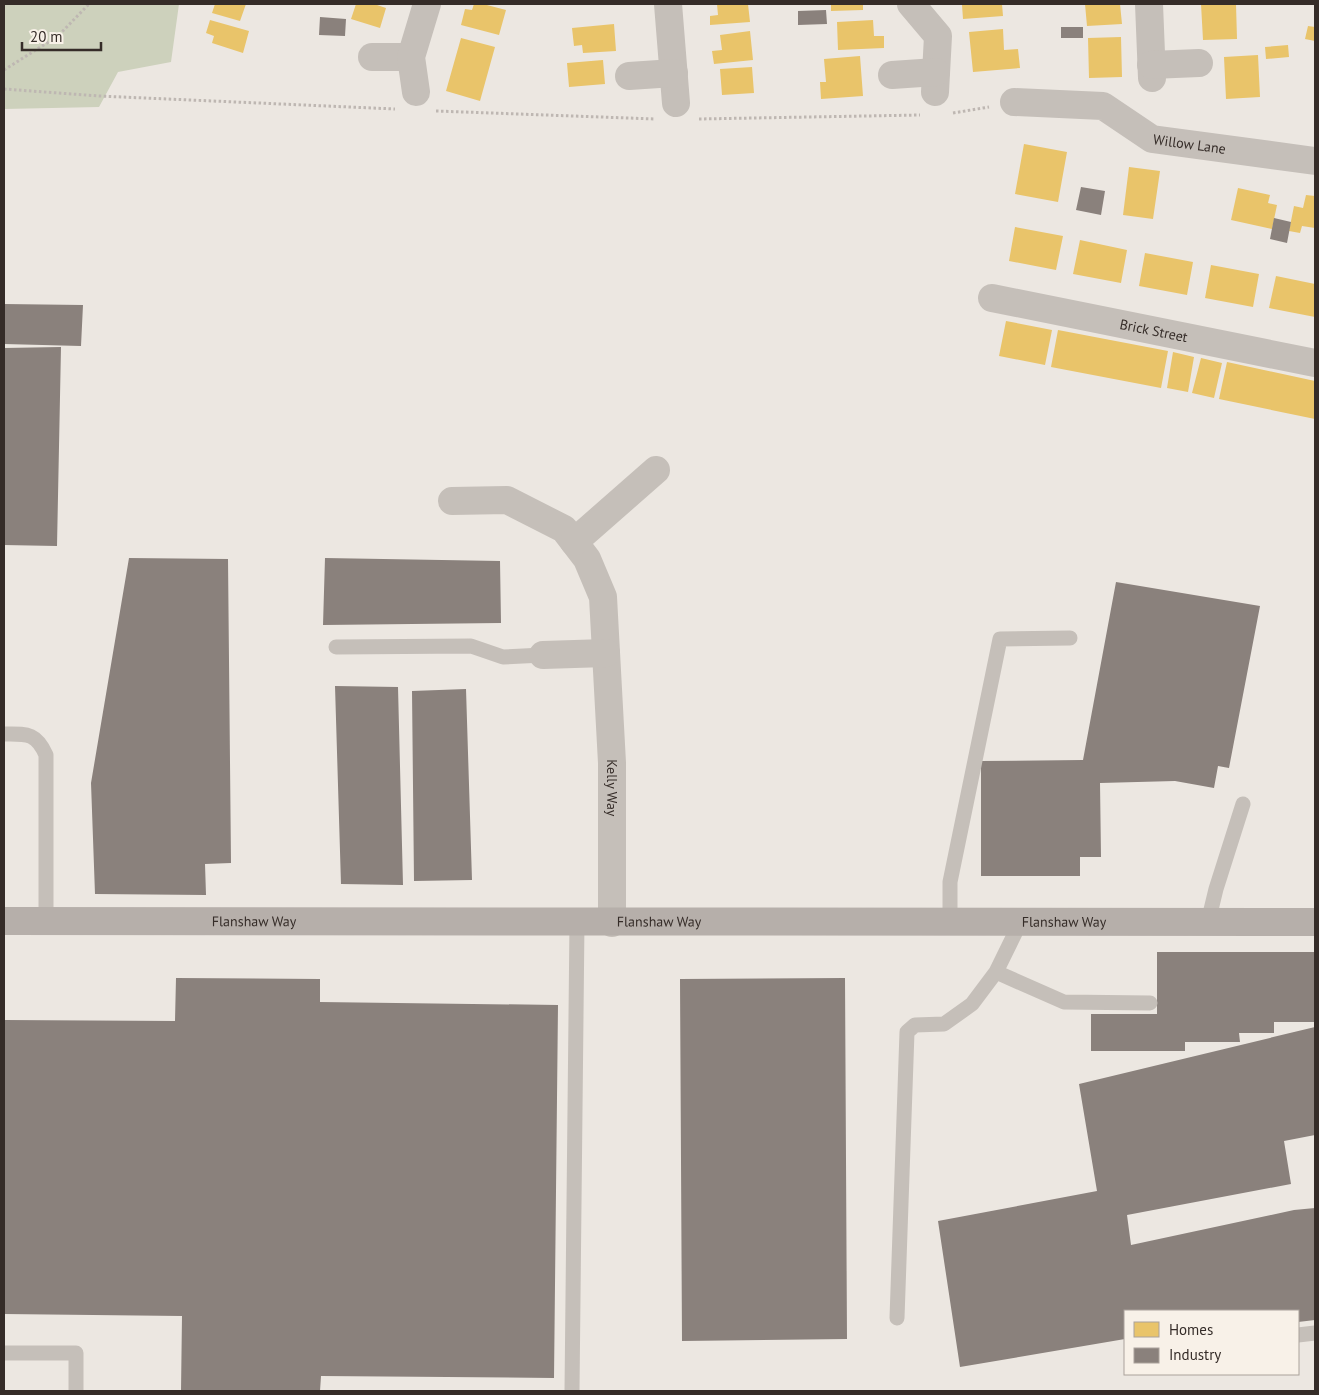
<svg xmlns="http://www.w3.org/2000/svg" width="1319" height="1395" font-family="'PT Sans',sans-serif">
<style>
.green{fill:#cdd1bc}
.homes{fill:#e9c46a}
.industry{fill:#8a817c}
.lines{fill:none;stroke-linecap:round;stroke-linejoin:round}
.path{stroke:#beb7b2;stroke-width:3;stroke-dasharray:2.5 2.5;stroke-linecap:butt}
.lane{stroke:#c5bfb9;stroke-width:15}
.street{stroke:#c5bfb9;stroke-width:28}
.secondary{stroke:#b6afaa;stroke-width:28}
.labels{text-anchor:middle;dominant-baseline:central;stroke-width:5;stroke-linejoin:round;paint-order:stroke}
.street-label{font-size:14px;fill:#352c28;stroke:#f8f1e8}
</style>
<rect width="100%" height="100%" fill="#ece7e1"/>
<path class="green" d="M4,4H179L171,62L118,72L99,107L4,109Z"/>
<path class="homes" d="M215,4H246L240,21L212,13Z
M356,4H374L386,8L380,28L351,19Z
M474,4H483L506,10L499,35L461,25L465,9L472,10Z
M717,4H748L750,22L710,25V16L718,15Z
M831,4H863V10L831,11Z
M969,4H1002L1003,16L963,19L962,5Z
M1085,4H1120L1122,24L1087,26Z
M1201,4H1236L1237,39L1203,40Z
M210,20L249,31L243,53L212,43L214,36L206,33Z
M873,20L874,36H884V48L838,50L837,22Z
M614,24L616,51L583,53L582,45L574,46L572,28Z
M1308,26L1315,27V41L1305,39Z
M1003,29L1004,50L1018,49L1020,68L973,72L969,32Z
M750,31L753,60L714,64L712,51L722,50L720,35Z
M1121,37L1122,77L1089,78L1088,38Z
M461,38L495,47L480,101L446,91Z
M1288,45L1289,57L1266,59L1265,47Z
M1258,55L1260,97L1226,99L1224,57Z
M860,56L863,96L821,99L820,82H826L824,59Z
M603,60L605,84L569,87L567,63Z
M752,67L754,93L722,95L720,69Z
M1024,144L1067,152L1058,202L1015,194Z
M1129,167L1160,171L1153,219L1123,215Z
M1238,188L1270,195L1268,203L1277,205L1272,229L1231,220Z
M1306,195L1315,196V228L1302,226L1300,233L1289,231L1294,206L1303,208Z
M1015,227L1063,236L1056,270L1009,261Z
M1080,240L1127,250L1121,283L1073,274Z
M1145,253L1193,262L1187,295L1139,286Z
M1211,265L1259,274L1253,307L1205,298Z
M1276,276L1315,284V317L1269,308Z
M1006,321L1052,330L1045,365L999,356Z
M1058,330L1168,351L1161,388L1051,367Z
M1173,352L1194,357L1188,392L1167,388Z
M1201,358L1222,363L1214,398L1192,393Z
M1227,362L1315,381V419L1219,399Z"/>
<path class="industry" d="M826,10L827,24L798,25V11Z
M320,17L346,19L345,36L319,35Z
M1061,27H1083V38H1061Z
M1081,187L1105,191L1101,215L1076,210Z
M1274,218L1291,222L1287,243L1270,239Z
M4,304L83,305L81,346L4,344Z
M61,347L57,546L4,545V348Z
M129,558L228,559L231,863L205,864L206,895L95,894L91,783Z
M325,558L500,561L501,623L323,625Z
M1116,582L1260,606L1229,768L1218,766L1214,788L1175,781L1100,783L1101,857H1080V876H981V761L1083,760Z
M335,686L398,687L403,885L341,884Z
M466,689L472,880L414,881L412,691Z
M1157,952H1315V1022H1274V1033H1239L1240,1042H1185V1051H1091V1014H1157Z
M176,978L320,979V1002L558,1005L554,1378L321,1376L320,1391H181L182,1316L4,1314V1020L175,1021Z
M845,978L847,1339L682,1341L680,979Z
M1315,1027V1135L1284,1141L1291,1184L1127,1215L1131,1245L1294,1210L1315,1208V1320L1298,1322V1311H1125V1339L960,1367L938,1221L1097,1191L1079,1084Z"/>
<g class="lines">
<path class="path" d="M4,70L58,36L89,4
M4,89L99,96L395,109
M436,111L655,119
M953,113L989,107
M699,119L920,115"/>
<path class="lane" d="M336,647L471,646L503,657L543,655
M4,734C26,734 36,732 46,755V921
M950,922V882L1000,639L1070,638
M1208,922L1216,889L1243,804
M996,972L1064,1002L1150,1003
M897,1318L907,1032L915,1025L944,1024L972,1004L996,972L1020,923
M1298,1335L1315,1333
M4,1353H76V1391
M572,1391L577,922"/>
<g class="street">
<path d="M668,4L676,103"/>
<path d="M911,4L938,36L935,92"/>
<path d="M1149,4L1152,78"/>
<path d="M372,57H411"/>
<path d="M1151,65L1199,63"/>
<path d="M892,75L936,72"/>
<path d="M629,76L674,73"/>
<path d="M416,92L411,57L427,4"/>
<path id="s1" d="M1014,102L1103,106L1152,139L1315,161"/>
<path id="s2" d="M992,298L1315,363"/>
<path id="s3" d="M452,501L507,500L564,529L587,559L603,597L612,763V923"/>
<path d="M574,542L656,470"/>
<path d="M543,655L606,653"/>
</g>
<path class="secondary" id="s4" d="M4,921L1315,922"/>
</g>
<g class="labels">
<g class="street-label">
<text stroke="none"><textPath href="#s1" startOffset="186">Willow Lane</textPath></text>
<text stroke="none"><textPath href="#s2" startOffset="165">Brick Street</textPath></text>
<text stroke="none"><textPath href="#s3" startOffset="389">Kelly Way</textPath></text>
<text stroke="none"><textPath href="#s4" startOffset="250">Flanshaw Way</textPath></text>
<text stroke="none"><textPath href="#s4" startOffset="655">Flanshaw Way</textPath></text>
<text stroke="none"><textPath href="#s4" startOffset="1060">Flanshaw Way</textPath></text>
</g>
</g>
<rect width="1319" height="1395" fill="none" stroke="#352c28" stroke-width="10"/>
<rect x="1124" y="1310" width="175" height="65" fill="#f8f1e8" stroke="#aaa29b"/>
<rect x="1134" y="1322" width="25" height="15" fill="#e9c46a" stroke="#aaa29b"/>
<text x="1169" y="1335" font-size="15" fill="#352c28">Homes</text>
<rect x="1134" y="1348" width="25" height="15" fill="#8a817c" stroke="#aaa29b"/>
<text x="1169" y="1360" font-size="15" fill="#352c28">Industry</text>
<path d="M22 42v8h79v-8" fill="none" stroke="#352c28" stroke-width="2.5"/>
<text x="30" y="42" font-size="15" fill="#352c28" stroke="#f8f1e8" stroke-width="4" paint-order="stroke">20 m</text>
</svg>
